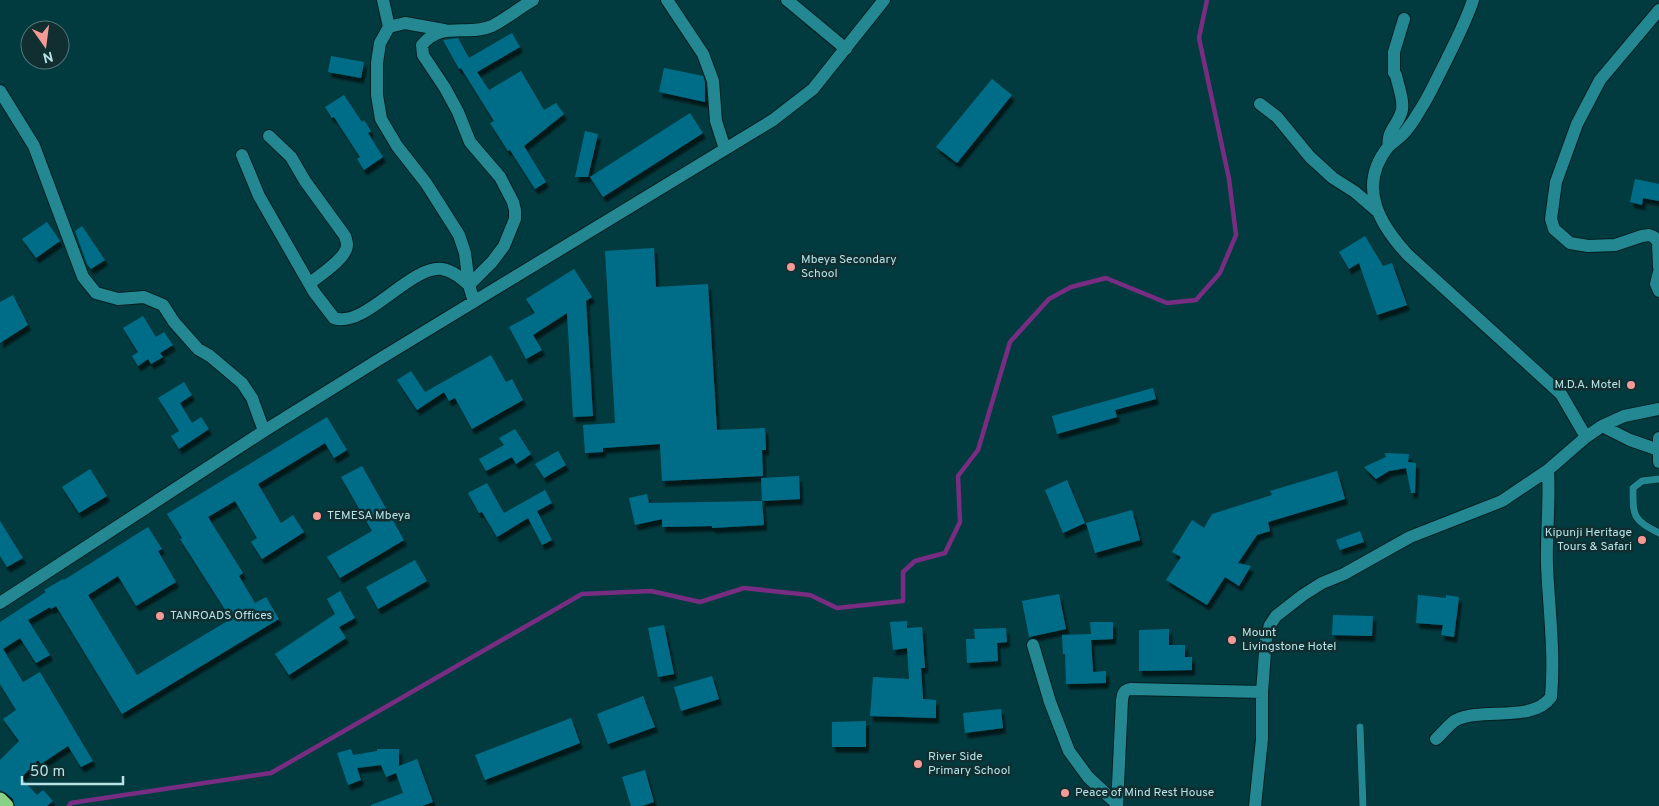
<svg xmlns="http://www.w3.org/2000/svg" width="1659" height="806" font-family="Overpass,sans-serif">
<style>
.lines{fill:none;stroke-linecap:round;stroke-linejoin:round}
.stream{stroke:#792d82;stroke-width:4.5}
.building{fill:#046d88;filter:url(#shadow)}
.lane-casing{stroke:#022022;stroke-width:8}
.street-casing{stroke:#022022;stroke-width:14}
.secondary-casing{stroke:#022022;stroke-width:14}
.highway-casing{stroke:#022022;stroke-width:16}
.lane{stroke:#238891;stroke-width:7}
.street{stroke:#238891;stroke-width:12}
.secondary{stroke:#238891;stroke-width:12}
.highway{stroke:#8ad087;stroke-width:15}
.poi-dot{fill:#f59b97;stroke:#112e31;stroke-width:2}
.labels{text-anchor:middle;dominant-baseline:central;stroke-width:5;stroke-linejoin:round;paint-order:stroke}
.poi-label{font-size:12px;fill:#b7e2e6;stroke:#112e31;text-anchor:start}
</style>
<defs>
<filter id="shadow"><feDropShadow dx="3" dy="5.5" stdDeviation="1" flood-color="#0009"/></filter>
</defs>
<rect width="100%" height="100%" fill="#023b3f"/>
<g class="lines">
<path class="stream" d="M69,806L71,803L271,773L582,594L651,591L700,602L744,588L810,595L837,608L903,601V572L915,561L945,553L960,522L958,476L978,450L1010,342L1049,299L1071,287L1106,278L1167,303L1196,300L1220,273L1236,235L1229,179L1199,38L1207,0"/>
</g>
<path class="building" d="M512,33L520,47L477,72L489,90L521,71L544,110L556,103L564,114L524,146L546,182L535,189L510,150L508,151L490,123L494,121L461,68L459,69L443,40L458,38L469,58Z
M331,56L364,62L361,78L328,72Z
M664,68L703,76L705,83V102L659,92Z
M992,79L1012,95L957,163L936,147Z
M344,95L362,122L364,120L371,131L368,133L383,157L364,170L357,159L360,157L334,117L332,118L325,107Z
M690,113L703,133L603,197L590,177Z
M585,131L598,134L588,177H575Z
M1635,179L1659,184V201L1643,198L1642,205L1630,202Z
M47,222L60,241L36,258L22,239Z
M82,226L105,260L91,269L87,264L75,231Z
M1365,236L1383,266L1392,263L1407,305L1377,315L1359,263L1349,269L1339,252Z
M654,248L656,287L708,284L717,430L765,428L766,450H762L763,476L662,481L660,444L603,448V452L585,453L583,425L615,423L605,251Z
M574,269L592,297L586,301L593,416L573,417L567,313L533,335L542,350L526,359L509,327L535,313L526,299Z
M13,295L28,325L0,343V302Z
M143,316L156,337L164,332L173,345L160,353L163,357L151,364L148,359L138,366L132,356L138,352L123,328Z
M491,355L506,382L512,379L523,400L472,429L455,398L449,401L444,392L417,410L397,380L411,371L425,392Z
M184,382L192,395L180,403L192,423L201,417L209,429L179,449L171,436L179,431L158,398Z
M1153,388L1156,399L1115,410L1117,417L1057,434L1052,416Z
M327,417L347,450L334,458L325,443L258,484L281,523L293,515L304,532L262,559L251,542L257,538L235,501L208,517L243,573L239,576L255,603L266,597L279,619L122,714L56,606L51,609L50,607L28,620L50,655L36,663L20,638L3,649L23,682L40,672L93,761L81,767L68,746L41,764L38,760L21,778L37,795L43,790L53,801L47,806H15L13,799L6,793L0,790V760L19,741L3,719L16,710L0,684V622L46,592L44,590L63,579L64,580L148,527L162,549L158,551L176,582L136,606L118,576L88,595L137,675L231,619L180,539L182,538L167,514Z
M515,429L531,454L516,464L512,457L486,471L479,459L504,445L499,438Z
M558,451L566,465L544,478L535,464Z
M1385,453L1409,454L1408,462L1416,463L1415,493H1411L1406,468L1389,471L1376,479L1364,467L1386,457Z
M362,466L404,540L340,578L327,557L372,531L341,477Z
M90,469L107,496L79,513L62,487Z
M1337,471L1345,499L1268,522L1270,531L1257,535L1238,563L1251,566L1239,586L1225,577L1207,605L1166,580L1181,557L1172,552L1192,520L1204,528L1212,514L1272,495L1270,491Z
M799,476L800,499L762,501L761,478Z
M1067,480L1085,523L1063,533L1045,490Z
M487,483L504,513L545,490L552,503L537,511L552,540L542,545L528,518L497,537L482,512L479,513L468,493Z
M647,494L649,503L762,501L764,525L712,528V526L662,527V519L635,525L629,498Z
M1132,510L1140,540L1095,553L1086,523Z
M0,521L23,558L7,567L0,556Z
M1360,531L1364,542L1340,550L1336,540Z
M415,560L427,581L378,609L366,587Z
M340,591L355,618L339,627L346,638L289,675L275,654L335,614L327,599Z
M1059,594L1066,629L1029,637L1022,601Z
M1418,595L1446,598V595L1459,597L1454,637L1441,635L1443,625L1416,623Z
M1333,615L1373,616L1372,636L1332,635Z
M907,621V628L922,627L925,668H921L923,699L936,700V718L870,716L873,677L909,679L907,648L893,650L890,622Z
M1090,622H1113V639L1091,640L1093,672L1106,671V683L1066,684L1065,654H1063L1062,635L1091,634Z
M664,625L674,674L658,677L648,628Z
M1006,628L1007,642L997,643L998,661L967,663L966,639H975L974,629Z
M1169,629V645H1185V657H1192V670L1139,671V630Z
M712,676L719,699L681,711L674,687Z
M643,696L655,727L608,744L597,714Z
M1001,709L1003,728L965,733L963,713Z
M571,718L580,743L485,780L475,755Z
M866,721V747H832V722Z
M351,749L353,755L377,751V749H399V766L417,759L433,802L422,806H371V805L403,793L396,773L386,777L381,765L357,768L361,780L348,785L337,753Z
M645,770L654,802L642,806H631L622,777Z"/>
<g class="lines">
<defs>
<path id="lane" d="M1659,479L1642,481L1633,488C1633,518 1633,519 1659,533
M1360,727L1363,806"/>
<path id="street" d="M383,0L389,27
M667,0L703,54L713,81L716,121L725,149
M787,0L846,49
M1473,0C1466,22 1455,42 1445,63C1437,78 1430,95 1420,110C1416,117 1410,126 1405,132C1400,138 1393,142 1388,147C1357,186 1379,224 1408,255L1561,394L1586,437
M1659,10L1600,80L1577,124L1556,182L1551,219L1554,229L1570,243L1588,246L1615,245L1642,236L1649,235L1654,237L1658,242L1659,267
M444,30L405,23L389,27L380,43L377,63V95L381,119L397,146L426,183L459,235L465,253L469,285
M0,91L34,146L83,277L96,293L118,299L144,297L163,305L174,322L198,349L210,356L242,383L252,398L264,431
M1260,104L1277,117L1310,157L1333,178L1355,192L1377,211
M269,136L291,157L305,181L345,236C346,239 347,242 347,245C347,258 320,275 310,283
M1389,146C1386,131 1399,124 1402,110C1404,99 1398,86 1396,75L1394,73V52L1404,19
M242,155L259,196L314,292L334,318C365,329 410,265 442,269C453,271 461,278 469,285
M1659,272L1656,284L1659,291
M474,302L469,285L492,262L504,246L515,219V210L513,202L500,177L470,142L458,112L445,88L423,55L422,45C442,20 468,37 492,26C506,19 519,8 533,0
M1602,426L1630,440L1659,450
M0,603L264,431L378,360L773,120L813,89L884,0
M1033,645L1050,702L1069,751L1088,777L1117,804
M1436,739C1442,734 1449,724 1456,720C1482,707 1533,723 1551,697C1555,655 1549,609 1547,566C1546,534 1550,502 1548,470
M1117,806L1122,700C1123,693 1124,690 1131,689L1262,692
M1255,806L1262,739V692L1266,639L1270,625L1276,616L1303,595L1322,583L1344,574L1410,537L1502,501L1548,470L1586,437L1602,426L1624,416L1659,409"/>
<path id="secondary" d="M1659,438V462"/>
<path id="highway" d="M0,800L6,806"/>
</defs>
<use href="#lane" class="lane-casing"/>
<use href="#street" class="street-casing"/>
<use href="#secondary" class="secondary-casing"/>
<use href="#highway" class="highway-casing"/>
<use href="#lane" class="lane"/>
<use href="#street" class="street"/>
<use href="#secondary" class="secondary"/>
<use href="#highway" class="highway"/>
</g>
<g class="poi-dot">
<circle cx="791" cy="267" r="5"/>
<circle cx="1631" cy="385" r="5"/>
<circle cx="317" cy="516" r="5"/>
<circle cx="1642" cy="540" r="5"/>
<circle cx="160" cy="616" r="5"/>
<circle cx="1232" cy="640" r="5"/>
<circle cx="918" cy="764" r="5"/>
<circle cx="1065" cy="793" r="5"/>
</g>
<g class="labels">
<g class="poi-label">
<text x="801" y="260">Mbeya Secondary<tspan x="801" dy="14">School</tspan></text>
<text x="1621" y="385" text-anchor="end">M.D.A. Motel</text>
<text x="327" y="516">TEMESA Mbeya</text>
<text x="1632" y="533" text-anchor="end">Kipunji Heritage<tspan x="1632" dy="14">Tours &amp; Safari</tspan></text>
<text x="170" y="616">TANROADS Offices</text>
<text x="1242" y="633">Mount<tspan x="1242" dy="14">Livingstone Hotel</tspan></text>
<text x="928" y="757">River Side<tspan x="928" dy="14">Primary School</tspan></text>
<text x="1075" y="793">Peace of Mind Rest House</text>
</g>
</g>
<g transform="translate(45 45) rotate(166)"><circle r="24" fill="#112e31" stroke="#537679"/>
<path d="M0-4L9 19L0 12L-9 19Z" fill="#f59b97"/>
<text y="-8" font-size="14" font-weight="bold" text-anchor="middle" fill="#b7e2e6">N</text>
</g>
<path d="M22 776v8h101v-8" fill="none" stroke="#b7e2e6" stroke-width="2.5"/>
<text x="30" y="776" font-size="15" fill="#b7e2e6" stroke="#112e31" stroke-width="4" paint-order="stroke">50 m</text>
</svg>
